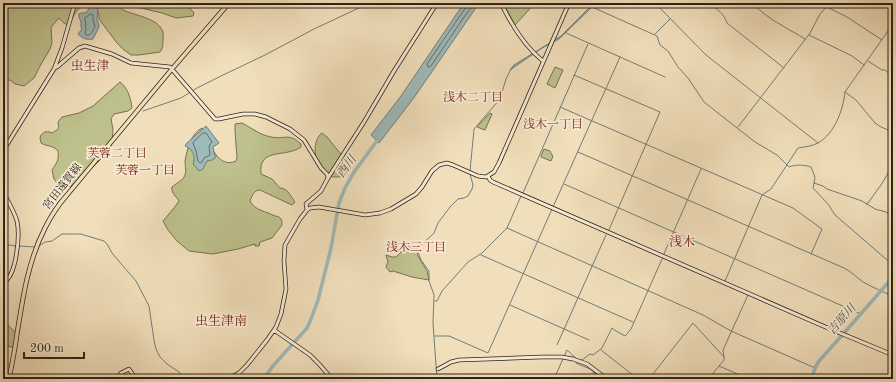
<svg xmlns="http://www.w3.org/2000/svg" width="896" height="382" font-family="'Old Standard TT','Noto Serif JP',serif">
<style>
.green{fill:#bec18d;stroke:#757252}
.water{fill:#9ebab9;stroke:#707d79}
.lines{fill:none;stroke-linecap:round;stroke-linejoin:round}
.shore{stroke:#656e68;stroke-width:1}
.stream{stroke:#707d79;stroke-width:1}
.river{stroke:#9ebab9;stroke-width:3.5}
.secondary-casing{stroke:#2c2218;stroke-width:4.5}
.primary-casing{stroke:#2c2218;stroke-width:5}
.secondary{stroke:#f6ead3;stroke-width:3}
.primary{stroke:#f1dfbb;stroke-width:3.5}
.labels{text-anchor:middle;dominant-baseline:central;stroke-width:3.5;stroke-linejoin:round;paint-order:stroke}
.street-label{font-size:11px;fill:#2c2218;stroke:#f6ead3}
.neighbourhood-label{font-size:12px;fill:#7a1f14;stroke:#f6ead3}
.water-label{font-size:12px;font-style:italic;fill:#4e5048;stroke:#f6ead3}
.quarter-label{font-size:13px;fill:#7a1f14;stroke:#f6ead3}
</style>
<rect width="100%" height="100%" fill="#f1dfbb"/>
<filter id="stains"><feTurbulence type="fractalNoise" baseFrequency=".005" numOctaves="4"/><feColorMatrix values="0 0 0 0 .2 0 0 0 0 .09 0 0 0 0 .02 0 0 0 .5 -.17"/></filter>
<radialGradient id="worn" r=".72"><stop offset=".6" stop-color="#630" stop-opacity="0"/><stop offset="1" stop-color="#630" stop-opacity=".3"/></radialGradient>
<path class="green" d="M3,3H84C81,6 78,10 75,13C70,23 69,30 59,18L52,26L51,28L52,43L50,49L40,66L34,78L24,86L15,84L10,80H3Z
M95,3H175L188,6L194,13L193,16L176,18L162,13L141,8L123,5L121,8L123,10C133,15 157,18 162,30C164,32 163,37 163,39C163,44 163,48 160,52L139,55H131L124,50L117,43L99,19V15Z
M503,3H535L515,25Z
M555,67L563,70L555,88L547,84Z
M120,82C128,88 131,99 132,108L128,111L114,114L112,117L111,119L113,129L112,142L111,146L101,159L83,177L71,186L61,188L54,179L52,170C57,162 59,161 58,151C53,145 48,147 41,143L40,138L41,135C44,131 48,131 52,133C59,129 59,129 58,122L62,117L79,113L93,106Z
M490,113L492,114L485,130L477,127Z
M242,123C252,128 260,135 271,137C285,140 288,132 301,144V147C286,158 258,147 261,174L272,179L280,188C288,188 291,197 295,202L292,205L260,190C254,190 252,196 250,201C255,211 266,211 275,216C277,216 280,217 281,219C282,221 282,223 282,225L272,238L260,242L259,246H255V244L238,249L213,254L189,251L177,241L168,230L163,221L174,208L179,201C176,196 171,193 172,187C175,184 182,181 184,177C187,172 185,167 185,161C187,150 191,133 202,128C209,139 216,170 236,161L237,158L235,131V124Z
M322,133L327,137L349,164C350,180 330,180 321,171C314,162 312,140 322,133Z
M544,149L550,151L552,155L553,156L551,161L541,157V156Z
M408,245L413,246L417,249L418,256L427,271L429,280L412,277L393,271L390,272L386,267L388,262L386,255L392,257H396Z
M3,321C12,328 21,335 13,347H10L3,343Z"/>
<path class="water" d="M85,3H99C98,6 97,17 97,20C98,22 99,24 99,27L93,39C87,40 83,39 78,34L82,29L81,27V21L79,18V14L80,13C86,14 88,11 90,6L89,5Z
M464,3H483L477,6L471,15L413,99L379,143L371,135L401,96Z
M594,3H596L559,39L542,48L510,70L514,65L561,36Z
M206,126L219,143L213,147L214,153L216,157L212,160L207,161L203,169L199,171L193,164C196,156 193,149 185,146L187,143Z"/>
<g class="lines">
<path class="shore" d="M467,3L466,7L427,64L428,67L431,66L464,17L475,3
M91,14L93,15V20L95,26C93,31 91,36 86,35L85,33L86,29L85,18Z
M203,133H206L212,142L209,146L210,155L204,158L202,162L200,163L198,161L196,151L193,143Z"/>
<path class="stream" d="M655,3L706,55L818,143
M710,3C718,11 723,12 727,23L784,68
M751,3C761,11 771,20 783,26C790,31 798,34 805,39
M592,7L657,36L660,45L668,51L678,67L688,78L704,102L755,142L777,155L789,167C796,164 805,165 811,167L815,177L814,183L823,186L827,189L862,201L875,209L886,212L893,218
M827,7L847,17L882,40
M566,33L665,77
M655,34L670,19
M809,35L852,56L864,65
M868,61L882,70H885L893,77
M574,75L660,112L608,232
M845,92L856,100L875,123L881,127L893,132
M560,107L793,208L822,229L811,254
M143,111L181,98L197,88L221,76L265,55L314,29L361,7L403,3
M738,127L791,58L810,33L820,14L830,3
M578,152L844,268C852,272 856,277 863,282C872,287 883,292 893,296
M470,171L474,129L500,99L506,79L511,69
M814,183L813,188L828,204L835,215L893,265
M564,184L861,314
M523,193L588,44
M521,196L842,336
M866,204L868,203L883,182L893,164
M553,207L620,57
M507,228L703,315L731,331L815,368
M3,244L16,246
M19,246L36,247
M39,246L45,242L52,241L62,234H81L104,241L107,244L112,253L123,266L136,281L149,306L154,340L156,349L160,357L167,364L179,372L185,379
M481,255L633,322
M663,256L701,169
M725,281L762,195L771,189L798,148C805,147 812,146 818,143C835,133 843,110 845,92L847,89L893,24
M435,301H437L442,291L468,262L482,253L507,228L521,196
M510,305L589,340
M435,336H449L488,353L552,209
M557,345L606,235
M601,350L638,379
M724,357L723,350L748,295
M576,363L590,369L603,379
M812,377L815,379
M437,379L433,323L434,295L429,281V271L421,260L417,249L434,233L438,223L450,207L458,199L464,198L468,196L472,189L473,185L470,174
M554,379L567,350L577,359L582,360L590,354L593,355L602,348L612,328L616,331L625,336L626,335L631,329L662,259
M591,379L594,372
M649,379L693,323L724,357V360L719,366L749,379
M713,379L712,377L714,372L719,366"/>
<path class="river" d="M264,379L272,367L307,328L311,319L318,300L331,248L339,203L345,188L354,172L379,138
M811,379L816,366L819,361L845,332L893,277"/>
<defs>
<path id="secondary" d="M501,3C511,24 525,47 543,61
M55,68L57,67L79,48L85,46L112,54L131,63L170,67L202,104L215,119H219L243,114H255L266,117L290,129L304,140L321,168L327,174L328,178
M3,151L54,69L62,48L75,3
M488,176L490,180L493,182L821,325L893,355
M3,192C8,201 14,211 17,221C20,235 17,276 3,283
M307,210L306,204L321,191L328,178L364,122L394,71L437,3
M274,330L310,355L319,364L332,379
M438,369L440,368L451,362L459,360L542,357H562L573,359L587,364L607,379
M117,379L121,373L129,369L136,379
M227,379L239,373L247,365L267,340L276,327L281,314L286,289L284,261L285,245L300,219L307,210L310,208L319,207L365,215L380,213L391,209L416,194L422,187L432,171L439,165L447,163L453,165L478,176L486,177L494,172L499,163L569,3"/>
<path id="primary" d="M9,379C12,364 15,349 17,334C23,297 28,261 45,228C51,216 58,205 67,195L172,69L229,3"/>
</defs>
<use href="#secondary" class="secondary-casing"/>
<use href="#primary" class="primary-casing"/>
<use href="#secondary" class="secondary"/>
<use href="#primary" class="primary"/>
</g>
<g class="labels">
<g class="street-label">
<text transform="translate(63 187) rotate(-52)">宮田遠賀線</text>
</g>
<g class="neighbourhood-label">
<text x="473" y="98">浅木二丁目</text>
<text x="553" y="125">浅木一丁目</text>
<text x="117" y="154">芙蓉二丁目</text>
<text x="145" y="171">芙蓉一丁目</text>
<text x="416" y="248">浅木三丁目</text>
</g>
<g class="water-label">
<text transform="translate(347 167) rotate(-55)">西川</text>
<text transform="translate(842 320) rotate(-49)">吉原川</text>
</g>
<g class="quarter-label">
<text x="90" y="66">虫生津</text>
<text x="682" y="242">浅木</text>
<text x="221" y="321">虫生津南</text>
</g>
</g>
<rect width="896" height="382" fill="none" stroke="#f1dfbb" stroke-width="16"/>
<rect x="4" y="4" width="888" height="374" fill="none" stroke="#2c2218" stroke-width="2"/>
<rect x="8" y="8" width="880" height="366" fill="none" stroke="#2c2218"/>
<path d="M24 352v6h60v-6" fill="none" stroke="#2c2218" stroke-width="2"/>
<text x="30" y="352" font-size="12" fill="#2c2218" stroke="#f6ead3" stroke-width="3" paint-order="stroke">200 m</text>
<rect width="100%" height="100%" filter="url(#stains)"/>
<rect width="100%" height="100%" fill="url(#worn)"/>
</svg>
